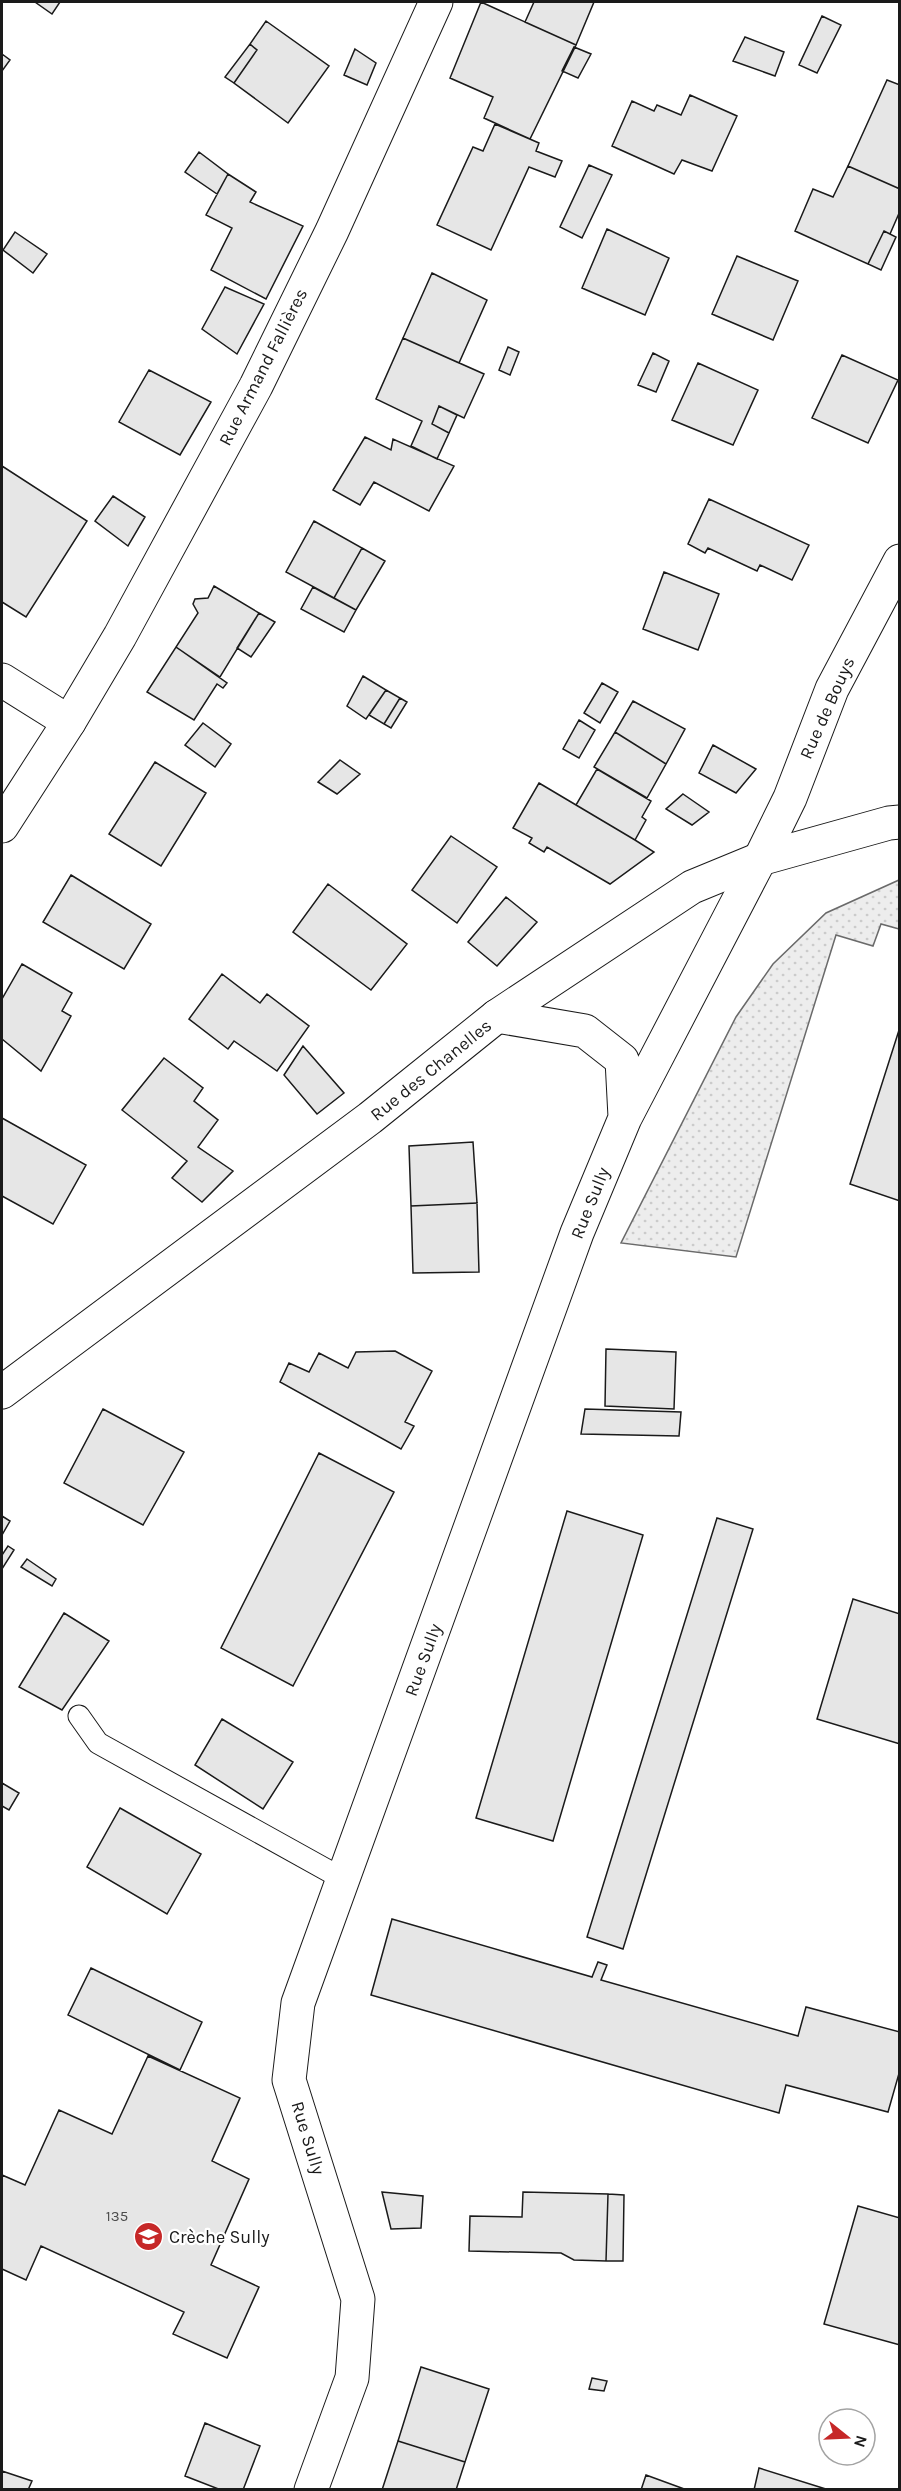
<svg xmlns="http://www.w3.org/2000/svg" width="901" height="2491" font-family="Karla,sans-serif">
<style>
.grass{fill:url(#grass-dots);stroke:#6a6a6a;stroke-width:1.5}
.building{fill:#e6e6e6;stroke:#1a1a1a;stroke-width:1.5}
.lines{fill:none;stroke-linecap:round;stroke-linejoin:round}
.service-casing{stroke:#1a1a1a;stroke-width:23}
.minor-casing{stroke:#1a1a1a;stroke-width:35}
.tertiary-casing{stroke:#1a1a1a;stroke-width:35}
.service{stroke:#fff;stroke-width:21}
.minor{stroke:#fff;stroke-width:33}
.tertiary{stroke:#fff;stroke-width:33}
.labels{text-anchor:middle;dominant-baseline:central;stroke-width:4.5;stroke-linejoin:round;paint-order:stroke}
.number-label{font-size:15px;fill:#4d4d4d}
.street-label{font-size:18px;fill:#1a1a1a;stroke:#fff}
.poi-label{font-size:18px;fill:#1a1a1a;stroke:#fff;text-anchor:start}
</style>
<defs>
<pattern id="grass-dots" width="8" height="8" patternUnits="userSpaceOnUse" patternTransform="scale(1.5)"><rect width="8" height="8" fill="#ededed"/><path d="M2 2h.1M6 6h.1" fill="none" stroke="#cbcbcb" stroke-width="1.8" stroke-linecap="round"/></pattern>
</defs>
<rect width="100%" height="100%" fill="#fff"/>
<path class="grass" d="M899,880V929L881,924L873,946L836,935L736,1257L621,1243L736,1017L773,964L826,913Z"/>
<path class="building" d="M35,2H60L52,14Z
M481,2L576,45L530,139L484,118L493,97L450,78Z
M534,2H594L576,45L525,22Z
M822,16L841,25L817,73L799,65Z
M266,21L329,66L288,123L234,83L257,50L250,44Z
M745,37L784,52L775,76L733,61Z
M250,44L257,50L234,83L225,77Z
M574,47L591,54L578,78L562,71Z
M355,49L376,63L367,85L344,75Z
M2,54L10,60L2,71Z
M887,80L900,85V189L848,166Z
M690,95L737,116L712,171L682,160L674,174L612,146L632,101L654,111L657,105L681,115Z
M495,124L539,143L536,151L562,161L555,177L529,167L491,250L437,225L473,147L483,151Z
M199,152L228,174L217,194L185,172Z
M589,165L612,175L582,238L560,227Z
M848,166L900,189V211L890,234L884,231L868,264L795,231L813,189L833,197Z
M228,174L256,192L250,202L303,226L266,299L211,270L232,228L206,215Z
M607,229L669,258L645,315L582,288Z
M884,231L896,237L881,270L868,264Z
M15,232L47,254L33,273L3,250Z
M737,256L798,281L773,340L712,314Z
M432,273L487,300L459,363L403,338Z
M225,287L264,304L237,354L202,329Z
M403,338L484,374L464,418L439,406L432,424L449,433L437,459L411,446L422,421L376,399Z
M508,347L519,352L510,375L499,370Z
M653,353L669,361L656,392L638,385Z
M842,355L898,380L868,443L812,418Z
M698,363L758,390L733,445L672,420Z
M149,370L211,402L180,455L119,422Z
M439,406L457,415L449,433L432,424Z
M365,437L391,450L393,439L454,466L429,511L374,482L360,505L333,490Z
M2,466L87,521L26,617L2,602Z
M113,496L145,517L128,546L95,521Z
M709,499L809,545L792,580L760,565L757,571L708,548L705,553L688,544Z
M314,521L362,548L334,598L286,572Z
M362,548L385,561L356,610L334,598Z
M664,572L719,594L698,650L643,629Z
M214,586L259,613L220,677L176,647L198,613L193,604L195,599L208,598Z
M313,587L356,610L344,632L301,609Z
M259,613L275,622L251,657L237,648Z
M176,647L227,683L223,688L217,684L194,720L147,692Z
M363,676L386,690L366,719L347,706Z
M602,683L618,692L600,723L584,713Z
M386,690L400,698L384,724L369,715Z
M400,698L407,702L391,728L384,724Z
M633,701L685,729L666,764L615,732Z
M579,720L595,730L579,758L563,749Z
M203,723L231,744L215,767L185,745Z
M615,732L666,764L647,798L594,767Z
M713,745L756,769L736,793L699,773Z
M340,760L360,774L337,794L318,782Z
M155,762L206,793L161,866L109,834Z
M597,769L651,801L642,817L646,820L635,840L576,805Z
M539,783L635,840L654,852L610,884L547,847L544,852L529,843L532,838L513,828Z
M683,794L709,812L692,825L666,809Z
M451,836L497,867L457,923L412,890Z
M71,875L151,924L124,969L43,922Z
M328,884L407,944L371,990L293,932Z
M506,897L537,922L497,966L468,942Z
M22,964L72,993L62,1011L71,1016L41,1071L2,1039V999Z
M222,974L260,1003L267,994L309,1026L277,1071L234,1041L228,1049L189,1019Z
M900,1027V1201L850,1184Z
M303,1046L344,1093L317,1114L284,1075Z
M164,1058L203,1088L194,1101L218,1120L198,1147L233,1171L202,1202L172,1178L187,1161L122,1110Z
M2,1118L86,1165L53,1224L2,1196Z
M473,1142L477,1203L411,1206L409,1146Z
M477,1203L479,1272L413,1273L411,1206Z
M606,1349L676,1352L674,1409L605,1406Z
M395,1351L432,1371L405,1422L414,1426L401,1449L280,1382L289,1363L309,1372L319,1353L348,1368L356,1352Z
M103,1409L184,1452L143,1525L64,1483Z
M585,1409L681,1412L679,1436L581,1434Z
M319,1453L394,1492L293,1686L221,1648Z
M567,1511L643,1535L553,1841L476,1818Z
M2,1516L10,1521L2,1535Z
M717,1518L753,1529L623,1949L587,1937Z
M8,1546L14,1550L2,1569V1555Z
M27,1559L56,1579L52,1586L21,1567Z
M853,1599L900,1614V1744L817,1719Z
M64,1613L109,1641L62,1710L19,1687Z
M222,1719L293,1762L263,1809L195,1765Z
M2,1783L19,1793L9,1810L2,1806Z
M120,1808L201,1854L167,1914L87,1867Z
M392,1919L592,1977L598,1962L607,1965L601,1980L798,2036L806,2007L900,2032V2070L888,2112L786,2085L779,2113L371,1995Z
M91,1968L202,2022L180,2070L68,2015Z
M148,2056L240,2098L212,2161L249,2179L211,2265L259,2287L227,2358L173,2334L184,2312L41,2246L26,2280L2,2269V2175L25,2185L59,2110L112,2134Z
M382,2192L423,2196L421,2228L391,2229Z
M523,2192L608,2194L606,2261L574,2260L561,2253L469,2251L470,2216L522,2217Z
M608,2194L624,2195L623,2261H606Z
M858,2206L900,2218V2345L824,2324Z
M421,2367L489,2389L465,2462L398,2441Z
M592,2378L607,2381L604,2391L589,2389Z
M205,2423L260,2446L243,2490H221L185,2476Z
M398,2441L465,2462L456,2490H382Z
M759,2468L829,2490H754Z
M2,2471L32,2481L28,2490H2Z
M646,2475L687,2490H641Z"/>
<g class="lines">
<defs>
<path id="service" d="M79,1716L98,1743L343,1879"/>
<path id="minor" d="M2,680L69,722
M497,1016L585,1031L622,1060L625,1117
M311,2490L352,2378L358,2299L289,2080L298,2003L577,1233L625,1118L760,859L790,798L832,689L900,561"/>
<path id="tertiary" d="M2,826L69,722L120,636L256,386L332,231L436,2
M2,1392L370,1118L497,1016L692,887L760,859L889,823L900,822"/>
</defs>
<use href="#service" class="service-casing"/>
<use href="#minor" class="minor-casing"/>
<use href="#tertiary" class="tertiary-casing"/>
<use href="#service" class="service"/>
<use href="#minor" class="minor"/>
<use href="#tertiary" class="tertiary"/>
</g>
<defs>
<symbol id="school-disc" viewBox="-11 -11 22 22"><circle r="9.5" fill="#c62828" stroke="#fff"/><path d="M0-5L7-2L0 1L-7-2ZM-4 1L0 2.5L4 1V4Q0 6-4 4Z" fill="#fff"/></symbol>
</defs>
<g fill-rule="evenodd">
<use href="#school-disc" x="132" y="2220" width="33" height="33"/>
</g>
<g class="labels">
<g class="number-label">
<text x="117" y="2216">135</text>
</g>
<g class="street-label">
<text transform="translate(263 367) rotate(-63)">Rue Armand Fallières</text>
<text transform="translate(827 708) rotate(-66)">Rue de Bouys</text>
<text transform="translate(431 1070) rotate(-39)">Rue des Chanelles</text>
<text transform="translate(590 1203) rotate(-68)">Rue Sully</text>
<text transform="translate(423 1660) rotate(-70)">Rue Sully</text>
<text transform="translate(308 2138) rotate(73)">Rue Sully</text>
</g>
<g class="poi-label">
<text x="169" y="2237">Crèche Sully</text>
</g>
</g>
<rect width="901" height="2491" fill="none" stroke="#1a1a1a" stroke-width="6"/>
<g transform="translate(847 2437) rotate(108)"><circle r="28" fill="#ffffff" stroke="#a3a3a3" stroke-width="1.5"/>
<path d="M0-4.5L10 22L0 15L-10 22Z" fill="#c62828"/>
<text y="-9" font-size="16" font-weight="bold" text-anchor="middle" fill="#1a1a1a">N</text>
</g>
</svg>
